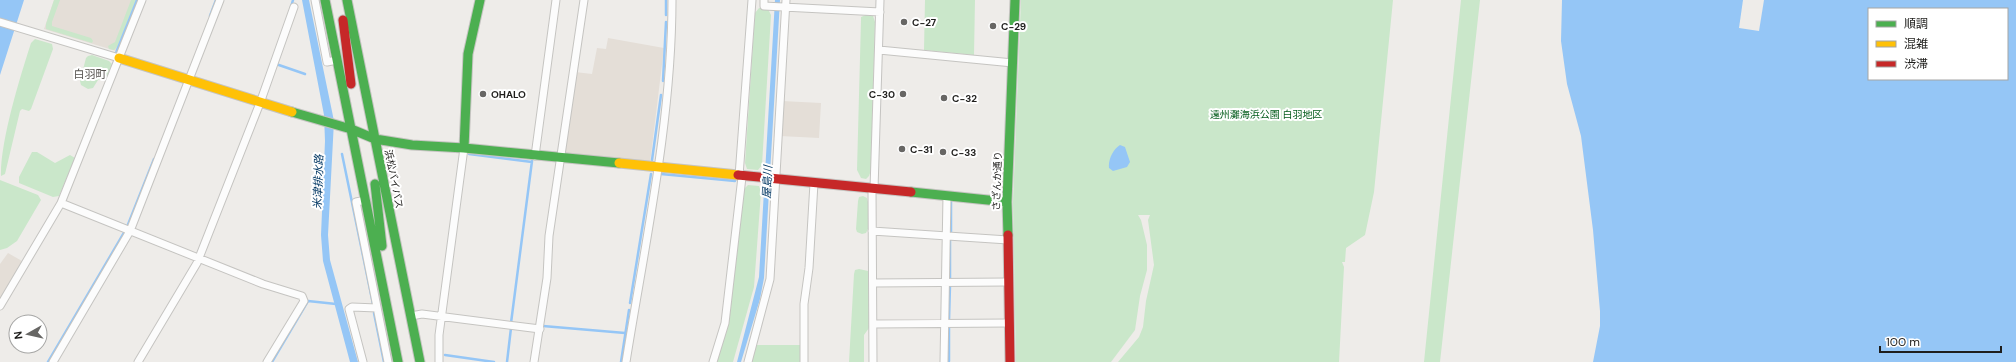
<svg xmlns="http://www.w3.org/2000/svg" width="2016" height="362" font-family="'DM Sans','Noto Sans JP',sans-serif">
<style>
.built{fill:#e4ded7}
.green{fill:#cae7ca}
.water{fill:#95c6f6;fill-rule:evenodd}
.pier{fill:#eeece9}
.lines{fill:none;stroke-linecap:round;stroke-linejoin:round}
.stream{stroke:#95c6f6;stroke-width:2.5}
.street-casing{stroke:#c5c4c1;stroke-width:9}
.fast-casing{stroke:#c5c4c1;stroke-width:11}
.slow-casing{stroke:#c5c4c1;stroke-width:11}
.jam-casing{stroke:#c5c4c1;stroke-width:11}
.street{stroke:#fcfcfc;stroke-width:7}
.fast{stroke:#4caf50;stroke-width:9}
.slow{stroke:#ffc107;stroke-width:9}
.jam{stroke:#c62828;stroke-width:9}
.poi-dot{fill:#676664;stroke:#fff;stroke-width:1.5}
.labels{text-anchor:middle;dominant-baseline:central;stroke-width:4;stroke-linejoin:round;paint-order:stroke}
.poi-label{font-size:10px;font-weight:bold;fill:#1f1e1c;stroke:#fff;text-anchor:start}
.park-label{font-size:10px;fill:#055c1c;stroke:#fff}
.street-label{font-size:10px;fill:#1f1e1c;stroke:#fff}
.neighbourhood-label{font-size:11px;fill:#56534f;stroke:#fff}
.water-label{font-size:11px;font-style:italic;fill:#023763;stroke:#fff}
</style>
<rect width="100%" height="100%" fill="#eeece9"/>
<path class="built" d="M54,0H136L116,51L44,29Z
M608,38L664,48L650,163L567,155L565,152L575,72L592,74L597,48L606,49Z
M782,101L821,103L819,138L780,136Z
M8,253L22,261L0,299V264Z"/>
<path class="green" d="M54,0H60L52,22V26L91,38L93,41L92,43L46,29V24Z
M131,0H136L117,47L114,50L109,49L108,46L115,42Z
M925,0H975L974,55L924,50Z
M1021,0H1393L1374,192L1365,235L1346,248L1345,262H1342L1344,267L1339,362H1118L1139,337L1143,327L1146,301L1154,265L1148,220L1150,215H1138L1141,220L1147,245V270L1140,296L1135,330L1111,362H1016L1013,202Z
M1461,0H1480L1440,362H1424Z
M759,8L768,9L771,15L762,165L758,170L747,169L745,163L755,13Z
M866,15L873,16L875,22L871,170L869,176L866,179L861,178L857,170L861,20V17Z
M35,39L52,44L53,49L31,109L29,111L22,109L20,111L5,174L1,176C0,142 20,77 31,43Z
M92,55L109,61L112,64L108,75L98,80L93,88L88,89L81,85L80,81L86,58L88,56Z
M32,152H37L55,163L70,155L75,158L59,196L53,197L19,183V177Z
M0,180L38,195L41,200L17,241L7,248L0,250Z
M748,185L759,186L761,192L754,287L733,362H717L744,189Z
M863,196L867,198L868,202V229L866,233L862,234L857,232L856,229L858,201L859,197Z
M859,269L868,271L869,275V328L864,335V362H849L854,274L855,270Z
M755,345H800V362H750Z"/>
<path class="water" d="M0,0H24L0,75Z
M302,0H309L334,121L328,235L330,260L358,362H350L323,261L321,235L325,141L324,115Z
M775,0H780L764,278L760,299L741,362H737L759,277Z
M1562,0H2016V362H1593L1600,326V311L1593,230L1581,136L1567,84L1561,41ZM1869,9H2007V79H1869Z
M1120,145L1125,147L1130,162L1127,167L1113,171L1109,168C1108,160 1113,149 1120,145Z"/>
<path class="pier" d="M1743,0H1764L1759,31L1739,28Z"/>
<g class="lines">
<path class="stream" d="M666,0V15
M291,7L293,0
M210,16L216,0
M116,53L137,0
M276,64L305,74
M663,81L666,22
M342,154L373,304
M469,154L532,162
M652,160L661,95
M661,174L735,181
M127,227L154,159
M951,233V202
M950,279V239
M630,303L651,174
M374,313L384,362
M949,320L950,285
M511,323L532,161
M543,326L625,333
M445,355L494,362
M949,361V326
M48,362L125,231
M272,362L308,301L336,304
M507,362L511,328
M621,362L629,310"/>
<defs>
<path id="street" d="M315,0L327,62L337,60
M764,0V6L880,12
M0,22L119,58
M879,50L1013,63
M535,156L556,0
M739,176L752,0
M872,189L873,362
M874,189L880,0
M366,200L356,202L388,362
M61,203L263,284L302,296L304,301L267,362
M872,231L1008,240
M873,283L1008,282
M0,306L61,203L142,0
M411,316L422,314L540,329
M873,324L1009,323
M53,362L130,231L220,0
M138,362L197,263L260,103L294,7
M363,362L349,309L352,307L377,308
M439,362V335L464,148
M534,362L547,278L549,236L584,0
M626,362C645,243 672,121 672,0
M713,362L725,323L742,177
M748,362L770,279L786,0
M804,362V304L809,268L814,183
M944,362L947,196"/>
<path id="fast" d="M325,0L398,362
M347,0L420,362
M292,112L351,129L375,139L412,145L464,148L619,163
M464,148L468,54L480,0
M375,184L382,246
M911,192L1007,202
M1008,235L1007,202L1015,0"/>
<path id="slow" d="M119,58L292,112
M619,163L738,175"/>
<path id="jam" d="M343,20L351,84
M738,175L911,192
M1008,235L1010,362"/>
</defs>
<use href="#street" class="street-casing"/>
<use href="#fast" class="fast-casing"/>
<use href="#slow" class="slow-casing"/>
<use href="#jam" class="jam-casing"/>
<use href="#street" class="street"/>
<use href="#fast" class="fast"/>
<use href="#slow" class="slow"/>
<use href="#jam" class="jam"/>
</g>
<g class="poi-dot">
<circle cx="904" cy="22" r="4"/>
<circle cx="993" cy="26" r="4"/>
<circle cx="483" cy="94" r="4"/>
<circle cx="903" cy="94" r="4"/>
<circle cx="944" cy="98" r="4"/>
<circle cx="902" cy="149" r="4"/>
<circle cx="943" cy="152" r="4"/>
</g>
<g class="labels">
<g class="poi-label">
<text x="912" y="22">C-27</text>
<text x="1001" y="26">C-29</text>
<text x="491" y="94">OHALO</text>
<text x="895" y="94" text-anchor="end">C-30</text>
<text x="952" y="98">C-32</text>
<text x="910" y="149">C-31</text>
<text x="951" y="152">C-33</text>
</g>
<g class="park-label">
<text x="1266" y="114">遠州灘海浜公園 白羽地区</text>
</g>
<g class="street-label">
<text transform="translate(394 179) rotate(79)">浜松バイパス</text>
<text transform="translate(997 181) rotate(-88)">さざんか通り</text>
</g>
<g class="neighbourhood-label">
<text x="90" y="74">白羽町</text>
</g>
<g class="water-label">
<text transform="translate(318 182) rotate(-88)">米津排水路</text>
<text transform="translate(767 182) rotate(-87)">屋島川</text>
</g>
</g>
<rect x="1868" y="8" width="140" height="72" fill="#ffffff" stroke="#a5a5a4"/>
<rect x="1876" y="21" width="20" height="6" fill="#4caf50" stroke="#a5a5a4"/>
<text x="1904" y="28" font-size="12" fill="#1f1e1c">順調</text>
<rect x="1876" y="41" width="20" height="6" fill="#ffc107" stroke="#a5a5a4"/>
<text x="1904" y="48" font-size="12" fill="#1f1e1c">混雑</text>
<rect x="1876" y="61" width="20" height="6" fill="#c62828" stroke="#a5a5a4"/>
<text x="1904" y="68" font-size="12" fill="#1f1e1c">渋滞</text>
<g transform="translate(28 334) rotate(262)"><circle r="19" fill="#ffffff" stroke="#a5a5a4"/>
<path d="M0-3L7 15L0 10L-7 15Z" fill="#676664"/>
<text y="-6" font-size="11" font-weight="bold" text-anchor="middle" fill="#1f1e1c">N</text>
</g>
<path d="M1880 346v6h121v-6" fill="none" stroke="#1f1e1c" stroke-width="2"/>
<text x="1886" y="346" font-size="12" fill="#1f1e1c" stroke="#ffffff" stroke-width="3" paint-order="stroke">100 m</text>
</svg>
